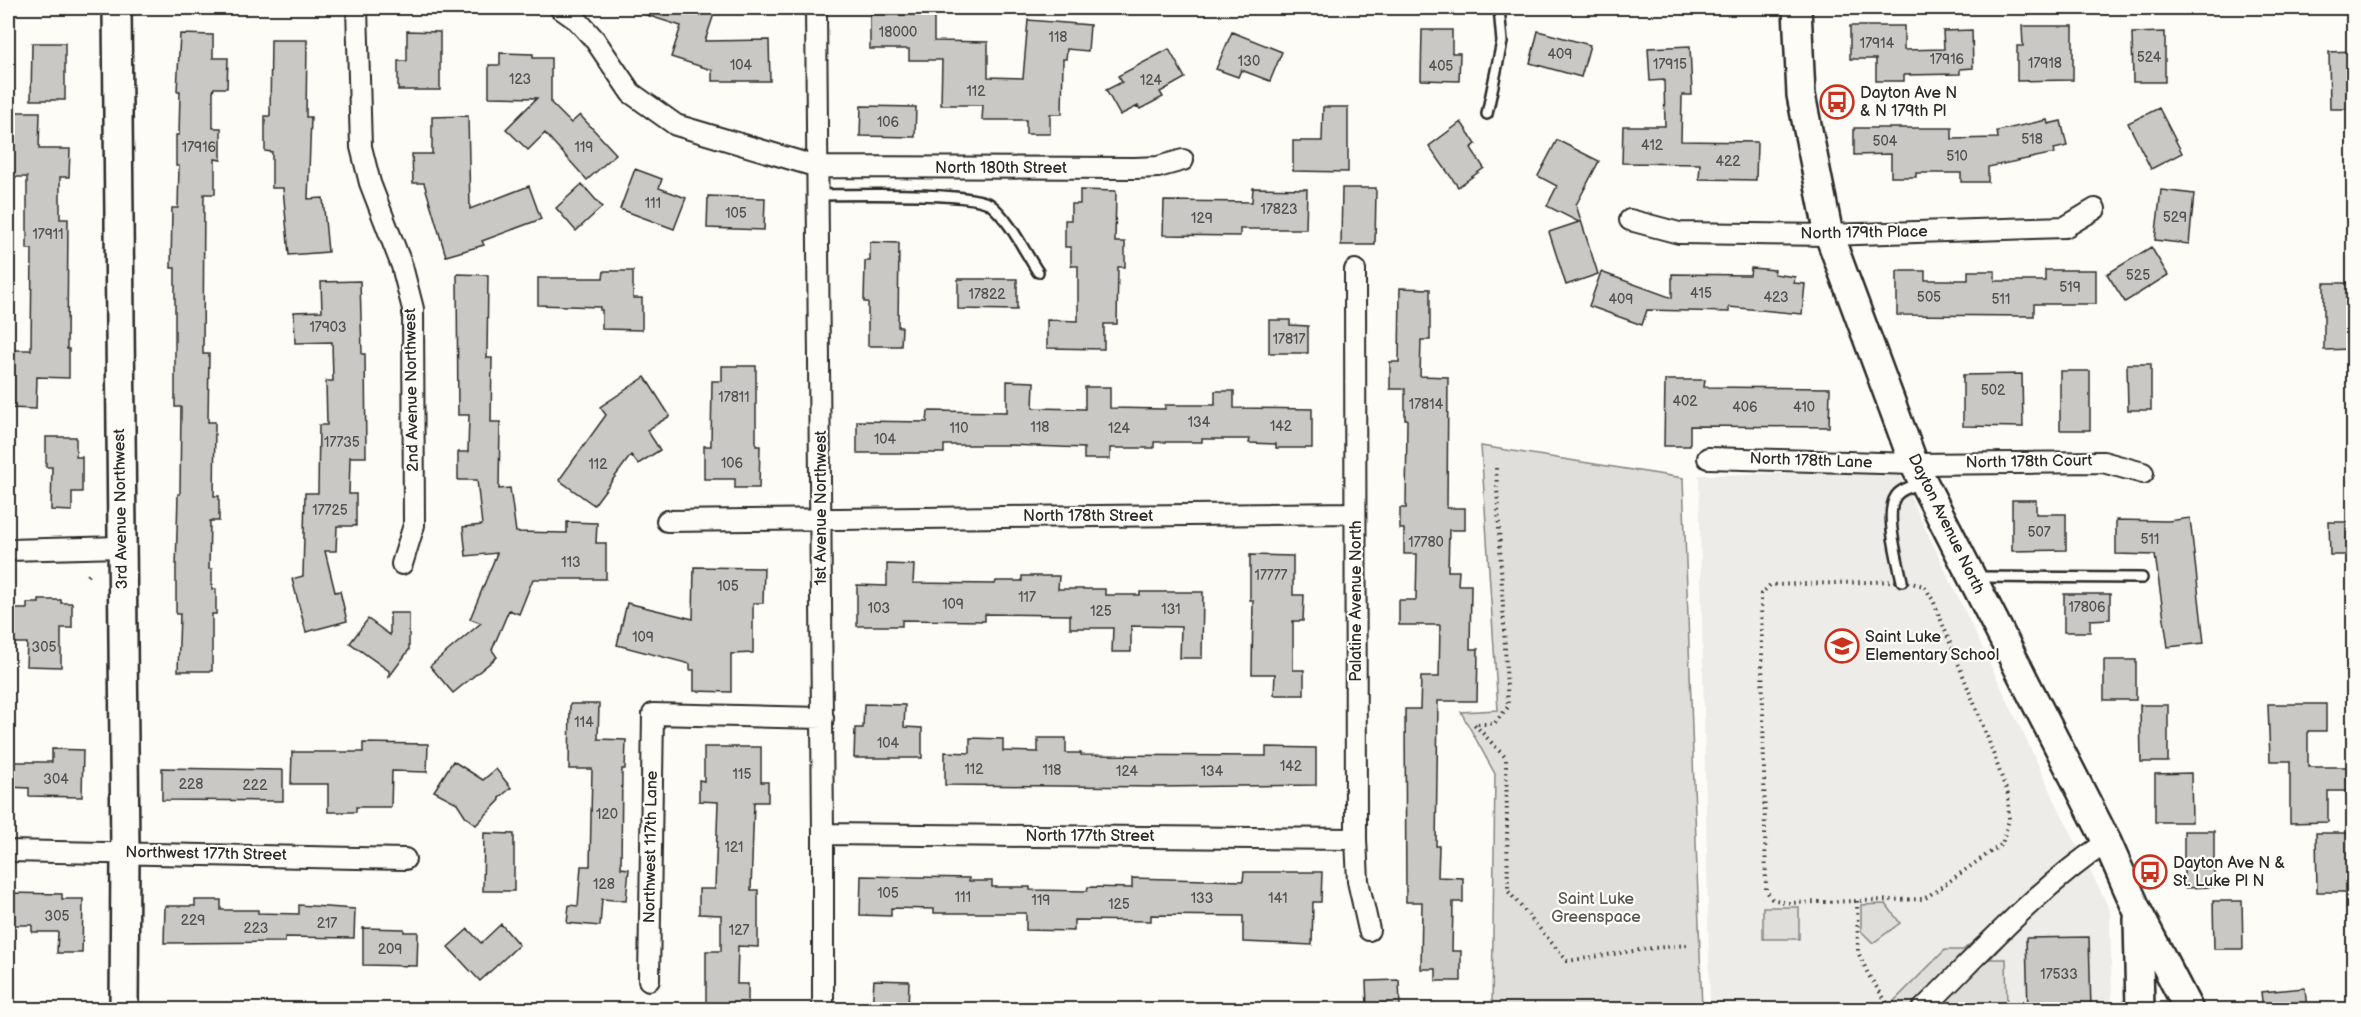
<svg xmlns="http://www.w3.org/2000/svg" width="2361" height="1017" font-family="'Balsamiq Sans',sans-serif">
<style>
.built{fill:#edece8}
.green{fill:#dfdeda;stroke:#858482;stroke-width:1.5}
.building{fill:#c9c8c4;stroke:#2b2b2b;stroke-width:1.5}
.lines{fill:none;stroke-linecap:round;stroke-linejoin:round}
.lane-casing{stroke:#2b2b2b;stroke-width:14}
.street-casing{stroke:#2b2b2b;stroke-width:24}
.secondary-casing{stroke:#2b2b2b;stroke-width:32}
.path{stroke:#2b2b2b;stroke-width:4;stroke-dasharray:1.5 4.5;stroke-linecap:butt}
.lane{stroke:#fdfcf7;stroke-width:9}
.street{stroke:#fdfcf7;stroke-width:20}
.secondary{stroke:#fdfcf7;stroke-width:27}
.labels{text-anchor:middle;dominant-baseline:central;stroke-width:4.5;stroke-linejoin:round;paint-order:stroke}
.number-label{font-size:14px;fill:#525251}
.poi-label{font-size:16px;fill:#2b2b2b;stroke:#fdfcf7;text-anchor:start}
.street-label{font-size:16px;fill:#2b2b2b;stroke:#fdfcf7}
.park-label{font-size:16px;fill:#585857;stroke:#fdfcf7}
</style>
<rect width="100%" height="100%" fill="#fdfcf7"/>
<filter id="ink" filterUnits="userSpaceOnUse"><feTurbulence type="fractalNoise" baseFrequency=".0167" numOctaves="2"/><feDisplacementMap in="SourceGraphic" scale="12" xChannelSelector="R" yChannelSelector="G"/><feConvolveMatrix kernelMatrix="1 2 1 2 8 2 1 2 1" color-interpolation-filters="sRGB"/></filter>
<g filter="url(#ink)">
<path class="built" d="M1898,471L2063,817L2110,910L2112,1009H1710L1699,475Z"/>
<path class="green" d="M1481,446L1683,478L1702,1009H1492L1495,774L1461,712L1498,710Z
M1886,904L1900,923L1873,943L1861,931V905Z
M1763,907H1799V939H1763Z
M2008,912L2021,925L1990,959H2006L2007,1009L1885,1010L1945,950H1963Z"/>
<path class="building" d="M635,8H716L705,41L769,40L770,81H712V70L671,57L681,26L634,11Z
M870,14L934,15V41L988,42V77L1023,78L1028,20L1090,25L1088,51L1067,49L1066,59H1063L1062,114H1050V134H1026V120H982L983,105H941L942,60H909V49H870Z
M1850,26H1904V50L1944,49L1943,31L1972,30L1973,68L1960,69V74L1904,75V81H1876V59H1850Z
M2022,26H2073V80L2017,81V46H2023Z
M1422,30H1452V53H1460L1459,81L1421,80Z
M407,31L440,32V90H398V61H407Z
M1538,31L1590,45L1581,77L1530,63Z
M1232,32L1282,52L1270,81L1241,70L1238,77L1216,69Z
M2165,32V82H2133L2132,33Z
M180,34L213,35V58H228L227,88H214L213,92V128H221V160L215,159V194H204L203,354H209L208,422H215L214,496H219V521H210L209,569H212V589H216V614H212V671H178L180,614H176V568L178,494H180L181,407H175V268H171L172,208H178L179,166H176V135H179L180,91H177Z
M271,40H307L306,117H311L308,199L323,198L328,252L289,255L283,188H272V152L265,151V116H270Z
M32,43H65V100H31Z
M1690,46L1692,95H1682L1681,141L1757,142L1756,180L1699,179L1700,164L1622,163L1623,126H1665L1664,80L1650,81L1648,48Z
M1169,49L1185,78L1160,92L1163,97L1140,109L1138,106L1120,115L1106,90L1122,82L1118,76Z
M2354,51V109H2330L2329,52Z
M500,53L533,54V58H551V103L571,123L580,115L616,154L587,180L545,133L528,150L506,129L537,98L489,97V65H500Z
M861,106L916,107L915,137L860,136Z
M1323,107H1348V172L1293,171V141H1322Z
M2159,108L2182,153L2151,169L2128,123Z
M11,112H40L39,149H70L69,177H60V219H68L67,349H69V378L37,377L36,409L8,408V350H31L32,249H27V177H10Z
M468,116L470,209L529,186L541,219L482,241L484,245L446,256L424,183H413L412,154H432V117Z
M2047,120L2048,124L2061,121L2067,146L2054,149L2055,153L1988,167V182H1961V173H1916V177H1891V154L1854,155V128H1952V139L1998,138L1997,131Z
M1461,122L1476,144L1471,148L1484,168L1458,187L1429,146Z
M1557,140L1599,161L1576,205L1598,274L1566,285L1549,232L1579,222L1547,206L1557,186L1538,176Z
M635,169L662,179L659,188L686,198L674,229L620,209Z
M582,184L602,207L576,231L556,208Z
M1253,188L1307,189L1306,229H1240V236L1163,235L1164,201L1252,202Z
M1342,188H1376L1375,245H1341Z
M1080,190L1116,191L1115,242H1125V267H1118L1117,324H1104V349L1047,348V320L1078,321V266H1071V247H1065V220H1071V204H1080Z
M2161,190L2194,194L2189,244L2155,240Z
M708,196L765,198L764,230L707,228Z
M870,242L899,243L898,327H902L901,346H868V302H864L865,261H870Z
M2151,247L2168,275L2125,302L2107,274Z
M1751,268L1775,270L1774,274L1795,277L1794,283L1805,284L1802,314L1729,307V312L1647,310L1642,325L1589,306L1601,272L1672,298V274L1750,275Z
M2045,270H2096V304H2034V316L1897,315V271H1925V280H1968V271H1995V281H2045Z
M604,271H633V298H642V330L602,329V310H600V307L538,305V278H603Z
M457,274L488,275L487,358H492L491,422H500L499,489L510,488L516,532L567,533V522L597,523L596,543H606V579H533L519,614L509,610L492,650L497,657L453,693L430,666L481,623L470,619L497,553L466,556L463,527L482,525L477,480H458V452H468L469,415H458Z
M958,279H1017V310L958,309Z
M360,281L362,354H365L366,457H350L349,494H356V526H337L336,551H325L335,592L340,591L347,621L306,632L292,579L303,576L305,493H318L319,425H327L326,381H333L332,342L295,343L294,312L322,311L321,282Z
M2324,283H2354L2351,349L2324,350Z
M1400,288L1430,289V340H1421L1420,376L1448,377L1447,508H1465V530H1449L1448,571H1459L1458,585H1471L1470,649H1478L1477,701H1438L1436,846H1439L1438,877L1463,878V902H1453L1452,951H1461V981H1436V969H1421L1422,902H1406L1405,709H1420L1421,677H1439L1440,625H1399V600H1416L1417,554H1404V529H1400V508H1406L1407,419H1405V389H1390V362H1399Z
M1269,320H1290V325L1308,326V353H1269Z
M2127,364H2151V410H2128Z
M722,366H756V446H760L759,488H735V479H704V446H711L712,381H722Z
M2060,371H2090V430H2060Z
M2022,374L2023,427L1963,426V375Z
M645,377L670,416L647,430L660,450L638,464L631,455L594,505L559,480L606,415L600,407Z
M1665,380H1705L1704,387L1830,388L1829,427L1690,426V446H1664Z
M1007,381L1034,382L1033,408L1085,409V387H1110V408L1165,409V405H1215V391H1234V408L1312,409V448H1276V444L1249,443L1250,439H1202V442H1154V448H1110V459H1084V448L1006,445H944V453H857V421L927,422L928,411L1007,412Z
M46,437H76V457H82V492H72V511L51,510L52,467H46Z
M2012,500H2036V514H2066V550L2012,551Z
M2190,518L2204,643L2168,647L2155,555L2116,554V520L2168,521Z
M2329,522H2354V555H2330Z
M1250,555L1293,556V595H1304L1303,621H1293V670H1304V695H1274L1275,674H1252L1253,600H1250Z
M887,564L914,565L913,583L995,584L996,581H1022V576H1059L1058,589H1105V595H1140V592H1203L1202,658H1180L1181,627L1131,626V652H1112L1113,628H1070V615L985,614V621L902,620V626H857V585L887,586Z
M694,567L764,568L763,603H753V653L731,654V692L694,691V670H690V664L617,645L627,603L693,619Z
M2064,594H2110V619L2090,620V632H2064Z
M39,600H61V603H72V628H61V667L26,666L27,643H8V609H27V603H39Z
M390,613H409V650L389,677V671L350,643L368,619L390,635Z
M2104,660H2136V700H2104Z
M570,704H599L598,739L626,740L625,769H622L621,868L629,869L626,901L602,899L600,926L567,923L569,905L578,906L581,866H590L592,769H569Z
M864,704L905,705L904,727L922,728V758H854L855,728H863Z
M2268,704H2326V731H2308V767H2347L2348,791H2328V822L2290,823V761H2270Z
M2140,705H2168V762H2141Z
M970,738L1003,739V751L1038,752V738H1066V753H1081V755L1266,756V747L1316,748V785L1158,787L945,785V752L970,753Z
M363,743L428,744L427,772L392,771L391,807H356V812H328V784H291L292,752H363Z
M704,747H761V782H768V802H754L751,890H758V947L738,946L737,984H748V1010H706V951H721V915L699,914V889H715L718,802L699,801V780L704,781Z
M52,749L83,750L82,797L29,796V788L8,787V762H52Z
M453,761L483,780L496,769L511,788L499,798L500,800L476,825L466,817L457,803L434,791Z
M162,768L283,770V801L162,800Z
M2191,773L2192,822H2155V774Z
M2184,831H2214V887L2184,888Z
M484,833L514,834V891H483Z
M2316,833H2351V892H2317Z
M1244,872H1322L1321,902H1313L1312,945L1243,942V916L1151,915V921L1074,920V931L1026,930V913H934V909L891,908V916L860,915L861,876L969,878V881H992V887H1030V890L1087,891L1088,887L1132,888V878L1243,881Z
M8,893L62,894V899H83L82,953H57L58,932H32V925H8Z
M195,900H221V910H258V913L299,914V905L355,909L354,938L285,937V942L164,943L165,906H195Z
M2213,901H2242L2243,949H2214Z
M501,924L519,945L480,981L448,947L468,929L481,943Z
M363,928L404,929V932H418L417,966L363,965Z
M2089,937L2091,1010H2028L2026,938Z
M874,980L909,981L908,1010H872Z
M1399,980L1400,1007L1367,1008L1366,981Z
M2305,988L2307,1010H2263L2261,992Z"/>
<g class="lines">
<defs>
<path id="lane" d="M1487,114L1502,42L1499,8
M818,195C847,195 975,191 991,205C1011,222 1024,251 1038,272
M1976,577L2142,578
M1902,581C1898,561 1884,513 1896,496C1901,489 1913,486 1921,483"/>
<path id="street" d="M357,8L361,147L370,183L402,266L413,309L414,525L402,564
M560,8L577,20L595,40L631,93L676,125L818,167L1135,168L1158,167L1183,160
M816,8L823,834V1010
M1630,220L1679,233L1829,235L2065,227L2095,209
M1355,270L1356,839L1358,881L1369,930
M1708,458L1914,464L2103,462L2143,473
M667,521L1355,513
M8,550L121,547
M823,834L1356,839
M8,851L405,859
M649,980L653,714L823,718
M1922,1010C1981,952 2038,888 2107,842"/>
<path id="secondary" d="M117,8L125,852L124,1010
M1797,8L1801,95L1829,235L1914,464L2107,842L2138,912L2189,1010
M2138,919L2140,1010"/>
</defs>
<use href="#lane" class="lane-casing"/>
<use href="#street" class="street-casing"/>
<use href="#secondary" class="secondary-casing"/>
<path class="path" d="M1496,468L1508,707L1494,724H1474L1506,758L1508,891L1567,961L1653,948L1688,945
M88,576L91,572
M1902,581L1924,586L1933,600L1987,736L2008,795L2009,819L2002,844L1924,899L1788,903L1772,899L1766,890L1761,594L1770,585Z
M1857,901L1858,952L1869,976L1888,1004
M1880,1010L1888,1004L1903,1007"/>
<use href="#lane" class="lane"/>
<use href="#street" class="street"/>
<use href="#secondary" class="secondary"/>
</g>
</g>
<defs>
<symbol id="bus-ring" viewBox="-11 -11 22 22"><circle r="9.5" fill="#fdfcf7" stroke="#c8321e" stroke-width="1.5"/><path d="M-5-6H5V4H4V6H2V4H-2V6H-4V4H-5ZM-3.5-4V0h7V-4ZM-3.5 1.2v1.5H-2V1.2ZM2 1.2v1.5H3.5V1.2Z" fill="#c8321e"/></symbol>
<symbol id="school-ring" viewBox="-11 -11 22 22"><circle r="9.5" fill="#fdfcf7" stroke="#c8321e" stroke-width="1.5"/><path d="M0-5L7-2L0 1L-7-2ZM-4 1L0 2.5L4 1V4Q0 6-4 4Z" fill="#c8321e"/></symbol>
</defs>
<g fill-rule="evenodd">
<use href="#bus-ring" x="1818" y="83" width="38" height="38"/>
<use href="#school-ring" x="1823" y="627" width="38" height="38"/>
<use href="#bus-ring" x="2131" y="853" width="38" height="38"/>
</g>
<g class="labels">
<g class="number-label">
<text x="898" y="32">18000</text>
<text x="1058" y="37">118</text>
<text x="1877" y="43">17914</text>
<text x="1560" y="54">409</text>
<text x="2149" y="57">524</text>
<text x="1947" y="59">17916</text>
<text x="1249" y="61">130</text>
<text x="2045" y="63">17918</text>
<text x="1670" y="64">17915</text>
<text x="741" y="65">104</text>
<text x="1441" y="66">405</text>
<text x="520" y="79">123</text>
<text x="1151" y="80">124</text>
<text x="976" y="91">112</text>
<text x="888" y="122">106</text>
<text x="2032" y="139">518</text>
<text x="1885" y="141">504</text>
<text x="1652" y="145">412</text>
<text x="199" y="147">17916</text>
<text x="584" y="147">119</text>
<text x="1957" y="156">510</text>
<text x="1728" y="161">422</text>
<text x="653" y="203">111</text>
<text x="1279" y="209">17823</text>
<text x="736" y="213">105</text>
<text x="2175" y="217">529</text>
<text x="1202" y="218">129</text>
<text x="48" y="234">17911</text>
<text x="2138" y="275">525</text>
<text x="2070" y="287">519</text>
<text x="1701" y="293">415</text>
<text x="987" y="294">17822</text>
<text x="1776" y="297">423</text>
<text x="1929" y="297">505</text>
<text x="1621" y="299">409</text>
<text x="2001" y="299">511</text>
<text x="328" y="327">17903</text>
<text x="1289" y="339">17817</text>
<text x="1993" y="390">502</text>
<text x="734" y="397">17811</text>
<text x="1685" y="401">402</text>
<text x="1426" y="404">17814</text>
<text x="1745" y="407">406</text>
<text x="1804" y="407">410</text>
<text x="1199" y="422">134</text>
<text x="1281" y="426">142</text>
<text x="1040" y="427">118</text>
<text x="959" y="428">110</text>
<text x="1119" y="428">124</text>
<text x="885" y="439">104</text>
<text x="342" y="442">17735</text>
<text x="732" y="463">106</text>
<text x="598" y="464">112</text>
<text x="330" y="510">17725</text>
<text x="2039" y="532">507</text>
<text x="2150" y="539">511</text>
<text x="1426" y="542">17780</text>
<text x="571" y="562">113</text>
<text x="1271" y="575">17777</text>
<text x="728" y="586">105</text>
<text x="1027" y="597">117</text>
<text x="953" y="604">109</text>
<text x="2087" y="607">17806</text>
<text x="879" y="608">103</text>
<text x="1171" y="609">131</text>
<text x="1101" y="611">125</text>
<text x="643" y="637">109</text>
<text x="44" y="647">305</text>
<text x="584" y="722">114</text>
<text x="888" y="743">104</text>
<text x="1291" y="766">142</text>
<text x="974" y="769">112</text>
<text x="1052" y="770">118</text>
<text x="1127" y="771">124</text>
<text x="1212" y="771">134</text>
<text x="742" y="774">115</text>
<text x="56" y="779">304</text>
<text x="191" y="784">228</text>
<text x="255" y="785">222</text>
<text x="607" y="814">120</text>
<text x="734" y="847">121</text>
<text x="604" y="884">128</text>
<text x="888" y="893">105</text>
<text x="963" y="897">111</text>
<text x="1202" y="898">133</text>
<text x="1278" y="898">141</text>
<text x="1041" y="900">119</text>
<text x="1119" y="904">125</text>
<text x="57" y="916">305</text>
<text x="193" y="920">229</text>
<text x="327" y="923">217</text>
<text x="256" y="928">223</text>
<text x="739" y="930">127</text>
<text x="390" y="949">209</text>
<text x="2059" y="974">17533</text>
</g>
<g class="poi-label">
<text x="1860" y="93">Dayton Ave N<tspan x="1860" dy="18">&amp; N 179th Pl</tspan></text>
<text x="1865" y="637">Saint Luke<tspan x="1865" dy="18">Elementary School</tspan></text>
<text x="2173" y="863">Dayton Ave N &amp;<tspan x="2173" dy="18">St. Luke Pl N</tspan></text>
</g>
<g class="street-label">
<text x="1001" y="168">North 180th Street</text>
<text transform="translate(1864 233) rotate(-1)">North 179th Place</text>
<text transform="translate(412 390) rotate(-91)">2nd Avenue Northwest</text>
<text transform="translate(1811 461) rotate(2)">North 178th Lane</text>
<text transform="translate(2029 462) rotate(-1)">North 178th Court</text>
<text transform="translate(821 508) rotate(-90)">1st Avenue Northwest</text>
<text transform="translate(121 509) rotate(-91)">3rd Avenue Northwest</text>
<text x="1088" y="516">North 178th Street</text>
<text transform="translate(1946 524) rotate(64)">Dayton Avenue North</text>
<text transform="translate(1356 601) rotate(-90)">Palatine Avenue North</text>
<text x="1090" y="836">North 177th Street</text>
<text transform="translate(651 847) rotate(-89)">Northwest 117th Lane</text>
<text transform="translate(206 854) rotate(1)">Northwest 177th Street</text>
</g>
<g class="park-label">
<text x="1596" y="899">Saint Luke<tspan x="1596" dy="18">Greenspace</tspan></text>
</g>
</g>
<rect width="2361" height="1017" fill="none" stroke="#fdfcf7" stroke-width="30"/>
<rect x="15" y="15" width="2331" height="987" fill="none" stroke="#2b2b2b" stroke-width="2" filter="url(#ink)"/>
</svg>
